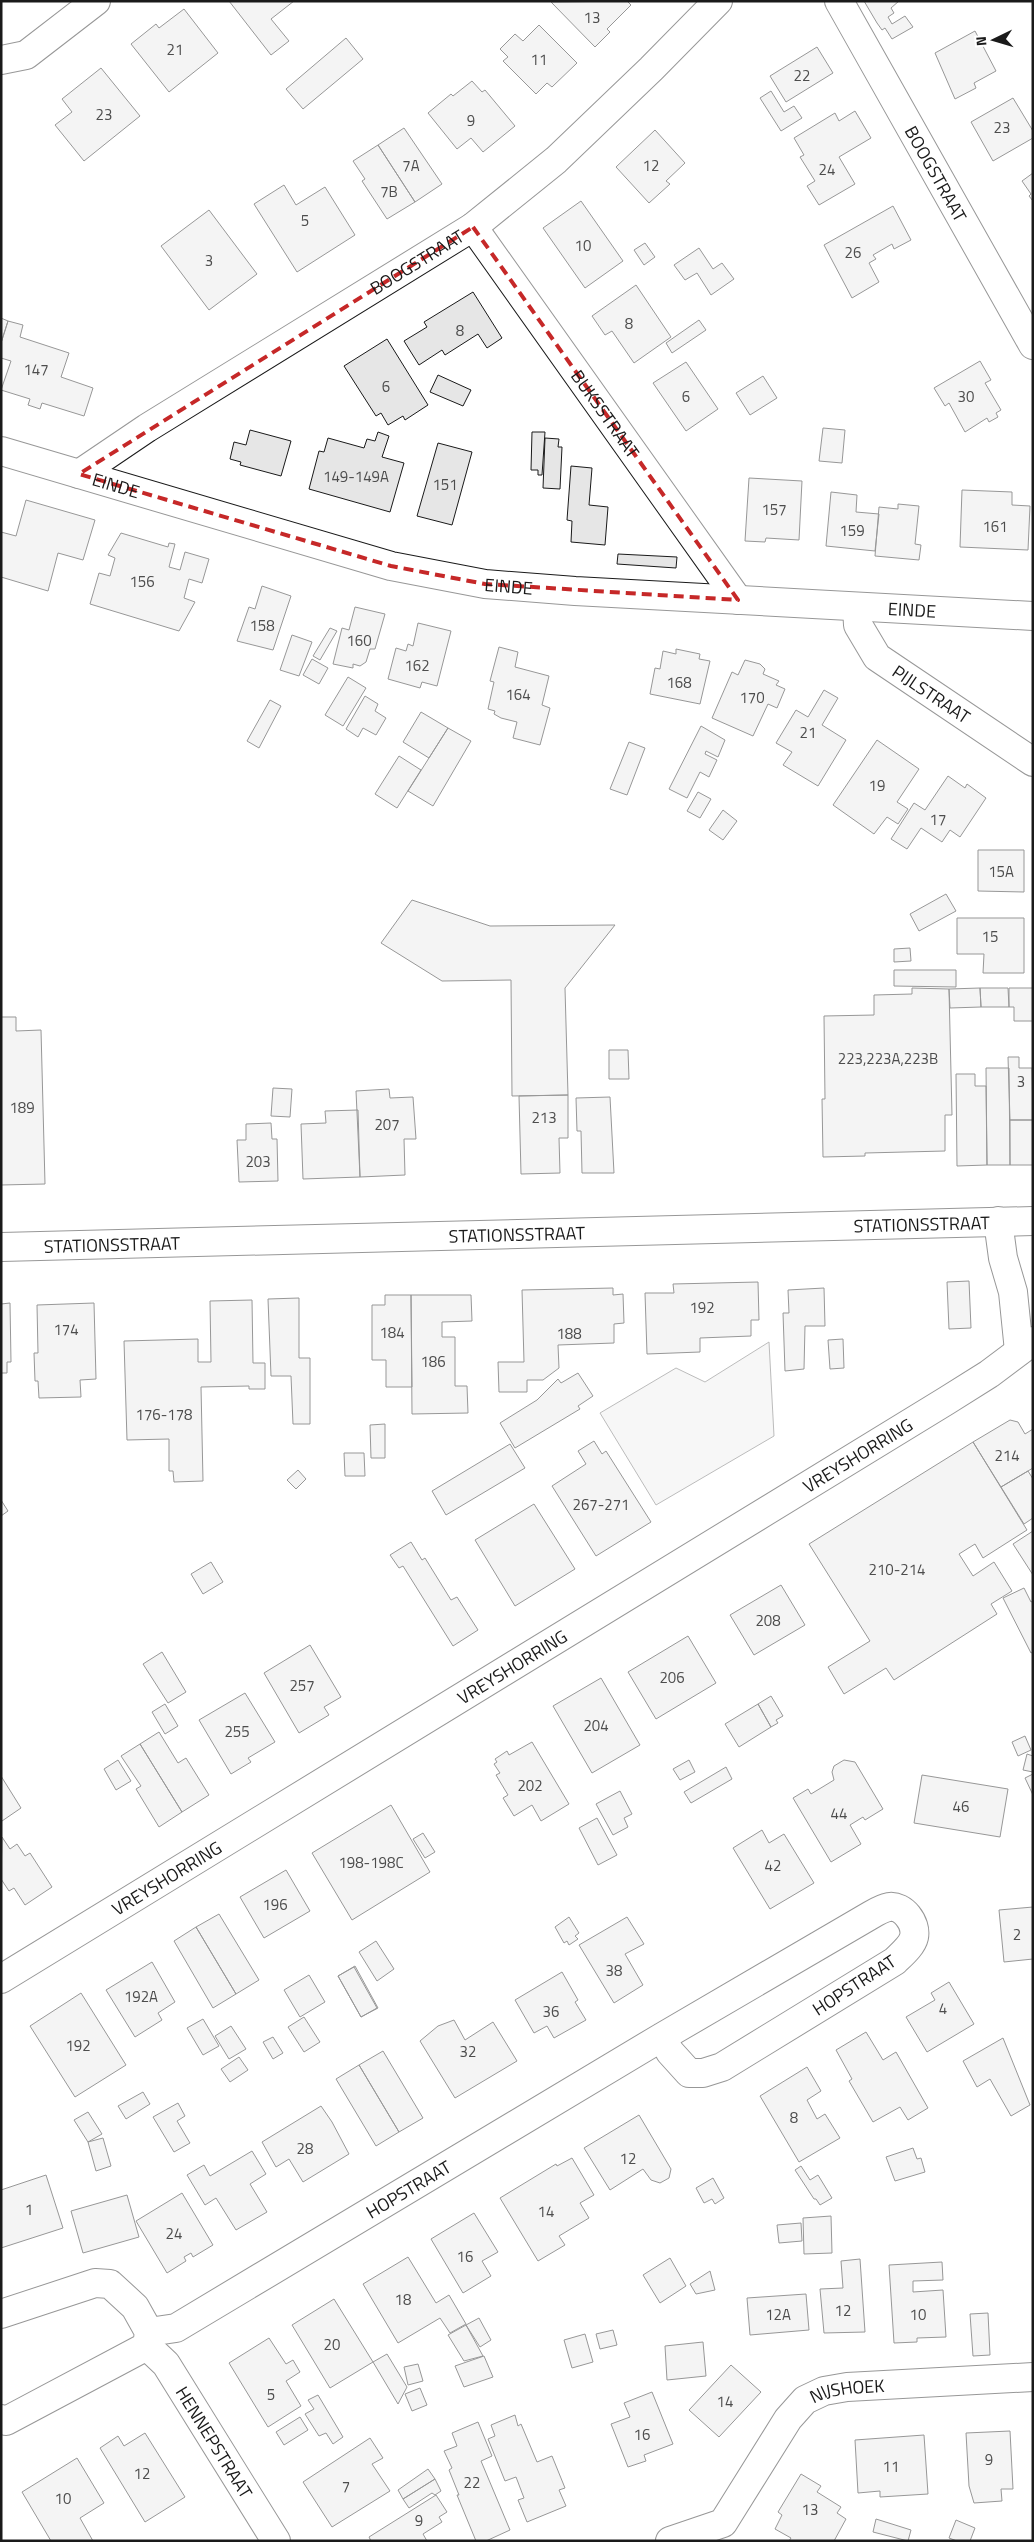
<svg xmlns="http://www.w3.org/2000/svg" width="1034" height="2542" font-family="'Titillium Web',sans-serif">
<style>
.parking{fill:#ededed;stroke:#6a6a6a}
.building{fill:#e6e6e6;stroke:#1a1a1a}
.lines{fill:none;stroke-linecap:round;stroke-linejoin:round}
.street-casing{stroke:#1a1a1a;stroke-width:30}
.secondary-casing{stroke:#1a1a1a;stroke-width:30}
.street{stroke:#fff;stroke-width:28}
.secondary{stroke:#fff;stroke-width:28}
.marked{fill:none;stroke:#c62828;stroke-width:4;stroke-dasharray:10 6;stroke-linejoin:round}
.labels{text-anchor:middle;dominant-baseline:central;stroke-width:4;stroke-linejoin:round;paint-order:stroke}
.number-label{font-size:15px;fill:#4d4d4d}
.street-label{font-size:18px;fill:#1a1a1a;stroke:#fff}
</style>
<rect width="100%" height="100%" fill="#fff"/>
<path class="parking" d="M769,1342L774,1436L656,1505L600,1413L676,1368L705,1382Z"/>
<path class="building" d="M229,1H294L271,19L289,41L271,55Z
M627,1L631,5L607,29L610,32L595,47L551,2Z
M864,1H899L891,8L894,13L888,17L892,24L905,16L913,27L892,39L885,28L882,30L877,23Z
M184,9L218,53L169,92L131,44L156,24L159,28Z
M539,25L577,63L552,87L547,83L536,94L503,61L508,57L500,49L515,34L523,41Z
M975,31L996,71L974,83L976,88L955,99L935,53Z
M346,38L363,59L303,109L286,89Z
M817,47L833,73L786,102L770,76Z
M101,68L140,116L84,161L55,125L72,112L62,99Z
M472,81L482,92L485,90L515,126L483,152L471,138L457,149L428,113L451,94L453,96Z
M771,91L784,112L794,106L802,118L781,131L760,98Z
M1013,98L1033,131V138L993,161L971,122Z
M855,111L871,138L839,157L855,184L819,205L807,186L815,181L800,157L804,155L794,138L835,113L839,121Z
M404,128L442,184L415,202L378,145Z
M655,130L685,163L666,181L670,184L649,203L616,167Z
M378,145L415,202L387,219L362,181L365,179L353,161Z
M1033,173V201L1029,196L1031,194L1022,181Z
M284,185L296,205L325,187L355,235L297,272L254,204Z
M581,201L623,261L585,288L543,228Z
M893,206L911,240L894,249L892,244L873,255L876,259L869,263L879,282L852,298L824,245Z
M209,210L257,274L209,310L161,246Z
M645,243L655,257L644,265L634,250Z
M699,248L713,269L722,263L734,279L711,295L697,273L685,280L674,265Z
M636,285L671,337L634,363L612,331L605,335L592,316Z
M473,292L502,338L487,348L478,334L445,355L442,350L419,365L404,341L427,327L424,322Z
M1,318L8,321L1,343Z
M699,320L706,330L672,353L666,343Z
M8,321L23,325L20,337L69,353L61,377L93,388L84,416L42,403L40,409L28,405L30,399L1,390L11,361L1,358V343Z
M387,339L428,405L405,420L403,416L388,425L381,413L376,416L344,366Z
M980,361L991,380L985,383L1001,410L996,413L998,417L989,422L987,418L965,432L949,403L945,406L934,388Z
M686,362L718,409L686,431L653,383Z
M438,375L471,390L463,406L430,392Z
M763,376L777,398L750,415L736,393Z
M823,428L845,430L842,463L819,461Z
M250,430L291,441L281,476L240,465L241,462L230,459L234,442L246,445Z
M378,432L389,436L382,457L404,463L390,512L309,489L319,451L324,452L328,438L364,448L367,439L375,441Z
M532,432H545L542,475H538V470H531Z
M545,438L559,439L558,447H562L560,489L543,488Z
M438,443L472,452L452,525L417,516Z
M571,466L592,468L589,505L608,507L605,545L571,542L572,521L567,520Z
M749,478L802,481L799,540L766,538L765,542L745,541Z
M962,490L1012,492V505L1030,506L1028,550L960,547Z
M831,492L857,495L856,512L879,514L875,551L826,546Z
M26,500L95,520L83,560L58,553L48,591L1,577V532L16,536Z
M898,504L919,506L915,544L921,545L919,560L875,556L879,507L898,509Z
M121,533L168,547L169,543L175,544L169,567L180,570L185,552L209,559L202,583L189,579L184,598L195,602L179,631L90,604L99,573L110,576L115,558L108,555Z
M618,554L677,557L676,568L617,564Z
M262,586L291,596L273,650L237,641L249,607L255,609Z
M355,607L385,614L375,649H370L366,662L360,666L353,664V668L333,664L342,628L349,630Z
M418,623L451,631L437,686L422,682L420,688L388,679L396,648L406,651L408,644L413,646Z
M330,628L337,631L320,660L313,656Z
M292,635L312,642L299,676L280,670Z
M499,647L518,652L515,667L549,676L542,705L550,708L540,745L513,738L517,722L501,718L494,714L495,711L488,709L494,682L490,681Z
M676,649L700,654L699,659L710,661L700,704L650,694L655,668L660,669L663,651L676,654Z
M312,659L328,668L319,684L303,675Z
M745,660L760,664L765,669L763,674L779,681L776,685L785,689L777,708L768,704L753,736L712,718L732,672L738,675Z
M348,677L366,688L343,726L325,715Z
M824,690L838,698L822,725L846,740L818,786L783,765L792,752L776,743L796,710L808,717Z
M365,696L378,704L375,711L386,718L376,735L363,728L358,737L346,729Z
M270,700L281,706L259,748L247,741Z
M421,712L448,728L429,758L403,742Z
M701,726L725,740L718,757L706,751L705,754L717,760L709,777L700,772L687,798L669,789Z
M448,728L471,741L433,806L408,791Z
M877,740L919,769L897,802L908,809L898,824L887,817L874,834L833,805Z
M629,742L645,748L627,795L610,789Z
M399,756L421,770L397,808L375,794Z
M948,776L965,788L967,784L986,798L960,837L950,830L942,842L921,828L907,849L891,839L914,803L925,810Z
M698,792L711,799L700,818L687,811Z
M723,810L737,821L723,840L709,830Z
M978,850H1024V892L978,891Z
M946,894L956,911L919,931L910,914Z
M412,900L490,926L615,925L565,988L568,1095L512,1096L511,980L442,981L381,943Z
M957,918H1024V973H983L984,954H957Z
M910,948L911,961L894,962V949Z
M894,970H956V987L894,986Z
M912,988L949,989L952,1115H945V1151L865,1153V1156L823,1157L822,1099H825L824,1016L874,1015V995L912,994Z
M980,988L981,1007L950,1008L949,989Z
M980,988H1008L1009,1007H981Z
M1009,988H1033V1021H1014V1007H1009Z
M1,1017H16V1031L41,1030L45,1184L1,1185Z
M609,1050H628L629,1079H609Z
M1008,1057H1019V1068H1032L1033,1120H1010Z
M986,1068H1009L1010,1165H987Z
M956,1074H975V1086H986L987,1165L957,1166Z
M273,1088L292,1089L290,1117L271,1116Z
M389,1089L390,1098L413,1097L416,1139H404L405,1175L360,1177L356,1091Z
M568,1095V1138H559L560,1173L521,1174L519,1096Z
M610,1097L614,1173H582L581,1131H577L576,1098Z
M358,1110L360,1177L303,1179L301,1124L326,1123L325,1111Z
M1010,1120H1033V1165H1010Z
M271,1123L272,1139H277L278,1181L239,1182L237,1140H246V1124Z
M969,1281L971,1328L949,1329L947,1282Z
M758,1282L759,1320H751V1336L700,1338V1352L647,1354L645,1293H674L673,1284Z
M613,1288V1295L623,1294L624,1323L614,1324V1343L558,1345L559,1368L543,1380H527V1392H499L498,1362H524L522,1290Z
M824,1288L825,1326H805L804,1369L785,1371L783,1313H789L788,1290Z
M385,1295H411L412,1387H386V1360H372V1305H385Z
M411,1295H471L472,1321L442,1322V1337H455V1386H467L468,1413L412,1414Z
M299,1298V1358H310V1424H293L291,1376H271L268,1299Z
M252,1300L253,1363H265V1389H249V1386L201,1387L203,1481L174,1482L173,1471H169V1439L127,1440L124,1341L198,1339V1362H211L210,1301Z
M10,1303L11,1362H7V1373H1V1304Z
M94,1303L96,1379L80,1380L81,1397L39,1398L38,1381H35L34,1353H38L37,1305Z
M843,1339L844,1368L830,1369L828,1340Z
M578,1373L593,1396L578,1406L580,1409L515,1448L500,1423L537,1400L558,1379L561,1383Z
M1010,1420L1018,1422L1025,1434L1033,1429V1468L1001,1487L973,1442Z
M385,1424V1458H371L370,1425Z
M594,1441L602,1454L606,1451L651,1522L596,1556L552,1486L586,1464L578,1451Z
M973,1442L1027,1530L983,1558L975,1544L959,1554L973,1576L994,1562L1012,1591L991,1604L997,1614L894,1680L886,1668L844,1694L828,1667L870,1641L809,1544Z
M510,1444L525,1468L446,1515L432,1491Z
M344,1453H364L365,1476H345Z
M298,1470L306,1479L296,1489L287,1480Z
M1028,1471L1033,1479V1518L1024,1524L1001,1487Z
M1,1500L8,1511L1,1516Z
M534,1504L575,1569L515,1606L475,1540Z
M1033,1531V1575L1013,1544Z
M411,1542L422,1560L425,1558L451,1600L457,1597L478,1630L453,1646L403,1566L399,1568L390,1555Z
M211,1562L223,1582L203,1594L191,1574Z
M781,1585L805,1625L754,1655L730,1615Z
M1024,1588L1031,1602L1033,1601V1652L1031,1653L1003,1598Z
M688,1636L716,1683L656,1719L628,1672Z
M310,1645L341,1697L324,1707L329,1715L299,1733L264,1673Z
M162,1652L186,1692L168,1703L143,1664Z
M601,1678L640,1745L592,1773L553,1706Z
M245,1693L275,1742L248,1758L251,1762L231,1774L199,1720Z
M771,1696L783,1716L776,1720L778,1723L771,1727L758,1704Z
M165,1704L178,1726L165,1734L152,1712Z
M758,1704L771,1727L739,1747L725,1724Z
M159,1732L178,1763L186,1758L209,1795L182,1812L140,1744Z
M1025,1736L1031,1750L1018,1756L1012,1742Z
M532,1742L569,1804L541,1821L532,1805L514,1816L503,1798L508,1795L496,1775L500,1773L494,1764L497,1762L495,1759L507,1751L509,1755Z
M140,1744L182,1812L159,1827L136,1789L141,1786L121,1756Z
M1027,1754L1033,1756V1772L1023,1770Z
M118,1760L131,1781L116,1790L104,1769Z
M689,1760L695,1772L680,1780L673,1769Z
M844,1760L855,1762L883,1809L865,1820L863,1817L850,1825L861,1844L831,1862L793,1798L808,1789L811,1794L834,1780L832,1772L834,1766Z
M726,1767L732,1779L691,1803L684,1792Z
M1033,1774V1795L1025,1778Z
M922,1775L1008,1789L1000,1837L914,1823Z
M1,1776L21,1808L2,1821L1,1819Z
M620,1791L632,1814L624,1818L628,1827L613,1835L596,1804Z
M391,1805L430,1872L352,1920L312,1853Z
M597,1818L617,1855L598,1865L579,1828Z
M762,1830L769,1843L784,1834L814,1883L770,1909L733,1848Z
M423,1833L435,1852L425,1858L413,1839Z
M2,1837L10,1849L17,1844L25,1856L30,1853L52,1887L25,1905L14,1888L9,1891L1,1879Z
M286,1870L310,1911L264,1938L240,1897Z
M1033,1907V1959L1004,1962L999,1910Z
M219,1914L259,1980L236,1994L196,1927Z
M569,1917L579,1933L575,1936L578,1939L569,1945L567,1941L564,1943L555,1927Z
M627,1917L644,1944L625,1954L643,1985L614,2003L579,1945Z
M196,1927L236,1994L213,2008L174,1941Z
M376,1941L394,1969L377,1981L359,1952Z
M152,1962L175,2002L158,2013L162,2020L135,2037L106,1990Z
M355,1966L378,2008L361,2017L338,1976Z
M354,1967L377,2008L361,2017L338,1976Z
M562,1972L578,2000L575,2002L586,2020L554,2038L547,2026L534,2033L515,2000Z
M309,1975L325,2002L300,2017L284,1990Z
M949,1982L974,2024L927,2052L906,2017L935,2000L931,1993Z
M81,1993L126,2065L75,2097L30,2026Z
M304,2017L320,2042L304,2052L288,2027Z
M203,2019L219,2046L203,2055L187,2028Z
M454,2020L465,2040L493,2022L517,2061L455,2098L420,2041L438,2026Z
M231,2026L246,2049L229,2059L215,2036Z
M866,2032L883,2060L896,2052L928,2108L908,2120L900,2107L873,2122L849,2081L852,2079L836,2050Z
M273,2037L283,2053L273,2059L263,2042Z
M1003,2038L1030,2105L1011,2116L990,2079L977,2087L963,2061Z
M383,2051L423,2118L399,2132L359,2065Z
M239,2057L248,2070L230,2082L221,2069Z
M359,2065L399,2132L376,2146L336,2079Z
M807,2067L821,2091L807,2100L817,2119L825,2114L840,2138L799,2162L760,2096Z
M143,2092L150,2104L126,2119L118,2106Z
M178,2103L185,2116L177,2121L190,2143L174,2152L153,2117Z
M321,2106L332,2122L349,2154L303,2182L289,2159L276,2167L262,2142Z
M88,2112L102,2134L88,2142L74,2120Z
M639,2115L671,2169L669,2178L660,2183L651,2180L643,2169L610,2190L584,2148Z
M103,2138L111,2166L96,2171L88,2142Z
M913,2148L917,2159L921,2158L925,2172L895,2181L886,2157Z
M252,2151L266,2174L250,2184L267,2212L236,2230L216,2198L205,2205L187,2175L204,2165L210,2176Z
M572,2158L594,2195L580,2203L589,2218L559,2236L565,2245L538,2261L500,2198L556,2164L557,2166Z
M801,2166L810,2180L818,2175L832,2198L820,2205L816,2199H814L795,2170Z
M46,2175L63,2228L1,2248V2190Z
M713,2178L724,2198L715,2204L712,2199L704,2203L696,2188Z
M182,2193L213,2245L193,2257L191,2253L184,2257L186,2261L167,2273L136,2221Z
M127,2195L139,2237L83,2253L71,2211Z
M474,2213L498,2252L482,2261L491,2276L463,2293L431,2239Z
M831,2216L832,2253L804,2254L803,2218Z
M801,2223L802,2241L779,2243L777,2225Z
M408,2257L436,2303L449,2295L466,2324L450,2333L440,2318L398,2343L363,2284Z
M670,2258L686,2286L660,2303L643,2275Z
M860,2259L865,2332L824,2333L820,2289L843,2288L841,2261Z
M942,2262L943,2280L913,2281V2292L943,2290L946,2337L917,2338V2342L894,2343L889,2265Z
M710,2271L715,2290L696,2294L690,2284Z
M806,2294L809,2330L750,2335L747,2298Z
M334,2299L373,2362L330,2388L292,2325Z
M988,2313L990,2355L973,2356L970,2314Z
M479,2318L491,2340L480,2347L466,2325Z
M466,2325L483,2356L464,2361L448,2335Z
M613,2330L617,2345L600,2349L596,2334Z
M585,2334L593,2362L572,2368L564,2340Z
M269,2338L286,2364L293,2360L300,2372L286,2381L301,2406L268,2427L229,2363Z
M703,2342L706,2376L667,2380L665,2346Z
M387,2354L407,2387L398,2404L373,2362Z
M484,2356L493,2377L464,2387L455,2366Z
M418,2364L423,2381L408,2385L404,2367Z
M731,2365L761,2392L719,2437L689,2410Z
M420,2388L427,2405L412,2411L405,2394Z
M652,2392L673,2444L644,2455L646,2461L628,2467L611,2424L630,2417L624,2403Z
M318,2395L343,2437L333,2444L326,2433L319,2436L305,2414L314,2409L308,2400Z
M515,2415L518,2426L521,2424L537,2462L552,2456L565,2488L559,2490L566,2506L527,2522L518,2500L524,2498L516,2477L505,2481L488,2439L495,2436L491,2425Z
M300,2417L308,2430L284,2445L276,2432Z
M478,2422L492,2456L481,2461L510,2530L486,2541H476L457,2495H459L449,2470L452,2468L444,2451L457,2446L452,2433Z
M1010,2431L1013,2489H1001L1002,2501L974,2503L969,2486L966,2433Z
M145,2433L185,2497L145,2522L100,2448L118,2436L124,2446Z
M924,2435L928,2494L880,2497V2491L858,2493L855,2440Z
M370,2438L383,2458L372,2464L390,2491L332,2527L303,2482Z
M77,2458L104,2503L80,2518L93,2541H51L22,2492Z
M428,2469L435,2479L403,2499L398,2490Z
M801,2474L821,2486L817,2492L841,2507L837,2513L846,2519L834,2541H789L791,2538L775,2529L782,2515L778,2512Z
M435,2479L441,2491L435,2495L432,2493L409,2508L403,2499Z
M436,2495L447,2512L439,2517L442,2522L423,2534L427,2541H371L369,2537Z
M876,2519L911,2530L908,2541L873,2532Z
M956,2520L975,2528L970,2541H957L949,2538Z"/>
<g class="lines">
<defs>
<g id="street">
<path id="s1" d="M839,1L1033,345"/>
<path d="M1,60L26,55L96,1"/>
<path id="s2" d="M473,227L738,600"/>
<path id="s3" d="M1,451L391,566L485,584L575,591L1033,616"/>
<path id="s4" d="M79,474L147,428L473,227L556,160L651,69L718,1"/>
<path id="s5" d="M857,607L858,625L877,657L1033,762"/>
<path d="M998,1221L1003,1258L1013,1292L1019,1351"/>
<path id="s6" d="M1,1979L946,1401L989,1374L1033,1341"/>
<path d="M1,2314L95,2283L110,2284L135,2307L149,2332L147,2346L6,2421L1,2419"/>
<path id="s7" d="M149,2332L176,2328L662,2037L871,1915C876,1912 883,1908 889,1907C903,1905 917,1923 914,1937C912,1946 901,1955 895,1961L722,2067L703,2073H689L670,2052L662,2037"/>
<path id="s8" d="M147,2346L166,2364L276,2541"/>
<path id="s9" d="M670,2541L723,2523L788,2419L805,2400L824,2391L847,2387L1033,2377"/>
</g>
<g id="secondary">
<path id="s10" d="M1,1247L1033,1221"/>
</g>
</defs>
<use href="#street" class="street-casing"/>
<use href="#secondary" class="secondary-casing"/>
<use href="#street" class="street"/>
<use href="#secondary" class="secondary"/>
</g>
<path d="M0 0H1034V2542H0ZM473,227L738,600L485,584L391,566L79,474Z" fill="#fff" fill-opacity=".55" fill-rule="evenodd"/>
<path class="marked" d="M473,227L738,600L485,584L391,566L79,474Z"/>
<g class="labels">
<g class="number-label">
<text x="592" y="17">13</text>
<text x="175" y="49">21</text>
<text x="539" y="59">11</text>
<text x="802" y="75">22</text>
<text x="104" y="114">23</text>
<text x="471" y="120">9</text>
<text x="1002" y="127">23</text>
<text x="411" y="165">7A</text>
<text x="651" y="165">12</text>
<text x="827" y="169">24</text>
<text x="389" y="191">7B</text>
<text x="305" y="220">5</text>
<text x="583" y="245">10</text>
<text x="853" y="252">26</text>
<text x="209" y="260">3</text>
<text x="629" y="323">8</text>
<text x="460" y="330">8</text>
<text x="36" y="369">147</text>
<text x="386" y="386">6</text>
<text x="686" y="396">6</text>
<text x="966" y="396">30</text>
<text x="356" y="476">149-149A</text>
<text x="445" y="484">151</text>
<text x="774" y="509">157</text>
<text x="995" y="526">161</text>
<text x="852" y="530">159</text>
<text x="142" y="581">156</text>
<text x="262" y="625">158</text>
<text x="359" y="640">160</text>
<text x="417" y="665">162</text>
<text x="679" y="682">168</text>
<text x="518" y="694">164</text>
<text x="752" y="697">170</text>
<text x="808" y="732">21</text>
<text x="877" y="785">19</text>
<text x="938" y="819">17</text>
<text x="1001" y="871">15A</text>
<text x="990" y="936">15</text>
<text x="888" y="1058">223,223A,223B</text>
<text x="1021" y="1081">3</text>
<text x="22" y="1107">189</text>
<text x="544" y="1117">213</text>
<text x="387" y="1124">207</text>
<text x="258" y="1161">203</text>
<text x="702" y="1307">192</text>
<text x="66" y="1329">174</text>
<text x="392" y="1332">184</text>
<text x="569" y="1333">188</text>
<text x="433" y="1361">186</text>
<text x="164" y="1414">176-178</text>
<text x="1007" y="1455">214</text>
<text x="601" y="1504">267-271</text>
<text x="897" y="1569">210-214</text>
<text x="768" y="1620">208</text>
<text x="672" y="1677">206</text>
<text x="302" y="1685">257</text>
<text x="596" y="1725">204</text>
<text x="237" y="1731">255</text>
<text x="530" y="1785">202</text>
<text x="961" y="1806">46</text>
<text x="839" y="1813">44</text>
<text x="371" y="1862">198-198C</text>
<text x="773" y="1865">42</text>
<text x="275" y="1904">196</text>
<text x="1017" y="1934">2</text>
<text x="614" y="1970">38</text>
<text x="141" y="1996">192A</text>
<text x="943" y="2008">4</text>
<text x="551" y="2011">36</text>
<text x="78" y="2045">192</text>
<text x="468" y="2051">32</text>
<text x="794" y="2117">8</text>
<text x="305" y="2148">28</text>
<text x="628" y="2158">12</text>
<text x="29" y="2209">1</text>
<text x="546" y="2211">14</text>
<text x="174" y="2233">24</text>
<text x="465" y="2256">16</text>
<text x="403" y="2299">18</text>
<text x="843" y="2310">12</text>
<text x="778" y="2314">12A</text>
<text x="918" y="2314">10</text>
<text x="332" y="2344">20</text>
<text x="271" y="2394">5</text>
<text x="725" y="2401">14</text>
<text x="642" y="2434">16</text>
<text x="989" y="2459">9</text>
<text x="891" y="2466">11</text>
<text x="142" y="2473">12</text>
<text x="472" y="2482">22</text>
<text x="346" y="2486">7</text>
<text x="63" y="2498">10</text>
<text x="810" y="2509">13</text>
<text x="419" y="2520">9</text>
</g>
<g class="street-label">
<text stroke="none"><textPath href="#s1" startOffset="198">BOOGSTRAAT</textPath></text>
<text stroke="none"><textPath href="#s4" startOffset="399">BOOGSTRAAT</textPath></text>
<text stroke="none"><textPath href="#s2" startOffset="229">BUKSSTRAAT</textPath></text>
<text stroke="none"><textPath href="#s3" startOffset="120">EINDE</textPath></text>
<text stroke="none"><textPath href="#s3" startOffset="526">EINDE</textPath></text>
<text stroke="none"><textPath href="#s3" startOffset="930">EINDE</textPath></text>
<text stroke="none"><textPath href="#s5" startOffset="121">PIJLSTRAAT</textPath></text>
<text stroke="none"><textPath href="#s10" startOffset="921">STATIONSSTRAAT</textPath></text>
<text stroke="none"><textPath href="#s10" startOffset="516">STATIONSSTRAAT</textPath></text>
<text stroke="none"><textPath href="#s10" startOffset="111">STATIONSSTRAAT</textPath></text>
<text stroke="none"><textPath href="#s6" startOffset="1004">VREYSHORRING</textPath></text>
<text stroke="none"><textPath href="#s6" startOffset="599">VREYSHORRING</textPath></text>
<text stroke="none"><textPath href="#s6" startOffset="194">VREYSHORRING</textPath></text>
<text transform="translate(854 1985) rotate(-33)">HOPSTRAAT</text>
<text stroke="none"><textPath href="#s7" startOffset="298">HOPSTRAAT</textPath></text>
<text stroke="none"><textPath href="#s9" startOffset="248">NIJSHOEK</textPath></text>
<text stroke="none"><textPath href="#s8" startOffset="118">HENNEPSTRAAT</textPath></text>
</g>
</g>
<rect width="1034" height="2542" fill="none" stroke="#1a1a1a" stroke-width="5"/>
<g transform="translate(994 40) rotate(265)" stroke="#ffffff" stroke-width="4" paint-order="stroke">
<path d="M0-4L9 19L0 12L-9 19Z" fill="#1a1a1a"/>
<text y="-8" font-size="14" font-weight="bold" text-anchor="middle" fill="#1a1a1a">N</text>
</g>
</svg>
